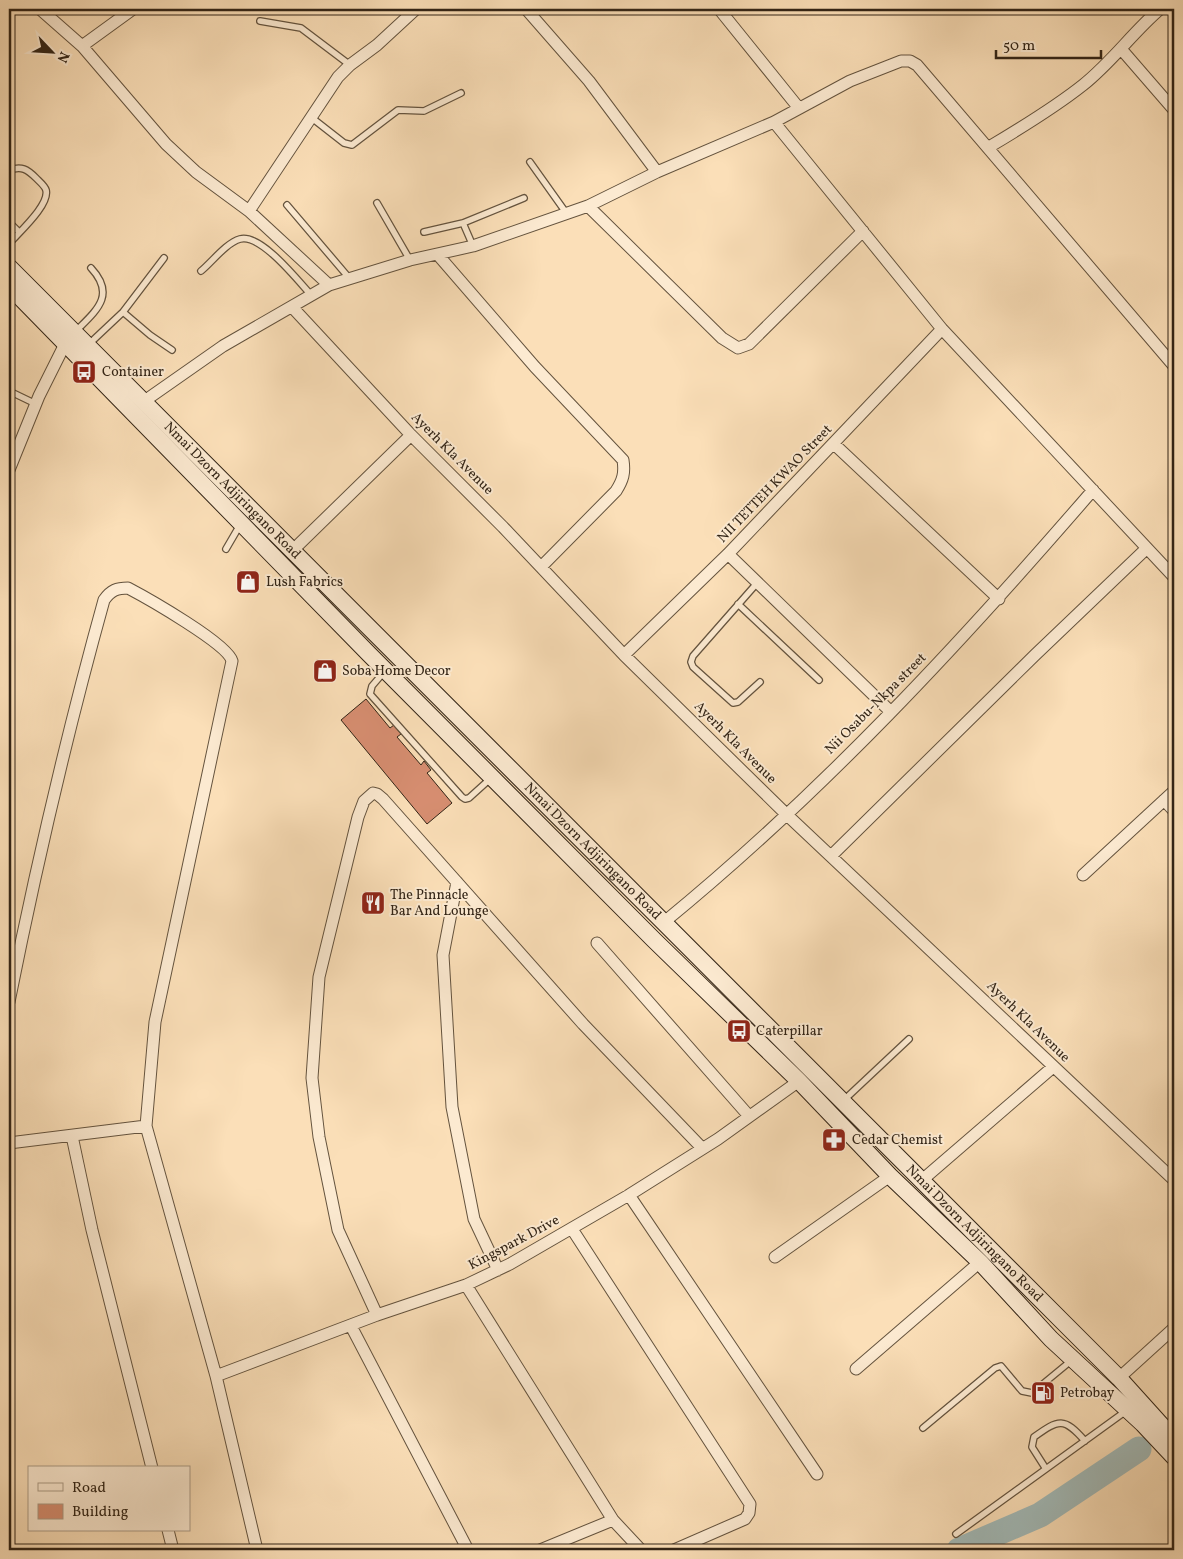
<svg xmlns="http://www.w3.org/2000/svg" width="1183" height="1559" font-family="Vollkorn,serif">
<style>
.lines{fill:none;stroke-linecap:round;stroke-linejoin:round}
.river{stroke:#a2bab8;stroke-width:25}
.building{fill:#d78e71;stroke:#322416}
.lane-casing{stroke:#64533e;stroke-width:8}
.street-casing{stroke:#64533e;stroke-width:13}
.secondary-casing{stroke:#322416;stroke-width:18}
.lane{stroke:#fcead1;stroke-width:5.5}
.street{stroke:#fcead1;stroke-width:11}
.secondary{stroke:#fcead1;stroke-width:16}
.labels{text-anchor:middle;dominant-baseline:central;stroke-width:4;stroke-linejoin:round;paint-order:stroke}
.poi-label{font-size:14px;fill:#322416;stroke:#fcead1;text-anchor:start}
.street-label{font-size:14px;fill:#322416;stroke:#fcead1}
</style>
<rect width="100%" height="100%" fill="#fbdfb8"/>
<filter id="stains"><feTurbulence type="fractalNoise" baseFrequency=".004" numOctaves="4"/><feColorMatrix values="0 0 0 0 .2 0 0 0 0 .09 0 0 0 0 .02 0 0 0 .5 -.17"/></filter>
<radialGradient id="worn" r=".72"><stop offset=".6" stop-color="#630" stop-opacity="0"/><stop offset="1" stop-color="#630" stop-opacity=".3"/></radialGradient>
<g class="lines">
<path class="river" d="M959,1550L1040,1515L1139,1449"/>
</g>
<path class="building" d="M366,699L390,728L394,725L401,734L397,737L421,765L424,761L431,770L427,773L452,803L427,824L341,720Z"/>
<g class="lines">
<defs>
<path id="lane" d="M260,21L301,28L350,65
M312,118L344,143L352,145L398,110L424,111L461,93
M530,162L567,214
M9,170C22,166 27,169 36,178C40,182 45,186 46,190C50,205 18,233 9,244
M377,203L410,260
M287,205L350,279
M9,222L19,232
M463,223L473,246
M424,232L463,223L524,198
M201,271C212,262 226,243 240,239C261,233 299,282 312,296
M123,312L150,335L172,350
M76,331C97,310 116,295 91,268
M89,344L123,312L164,258
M9,391L36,404
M226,549L240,525
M758,582L693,656L691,662L693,667L733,703L738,702L760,682
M738,604L819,680
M384,672L372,686L370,694L462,797L465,799L469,798L490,779
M844,1100L909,1039
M923,1428L995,1368L1001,1366L1022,1391L1032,1393L1072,1360
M1046,1469L1032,1447L1034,1437C1059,1419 1064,1417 1085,1441
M956,1534L1126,1411"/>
<path id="street" d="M40,9L82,46L166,144L196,172L249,211L329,285
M526,9L589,81L657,172
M719,9L798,107
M82,46L133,9
M1122,50L1174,110
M774,122L942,329L1174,577
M989,147C1021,128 1054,108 1083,85C1112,62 1133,32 1160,9
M588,206L722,338L738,348L749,344L863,231
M249,211L338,77L350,65L377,45L416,9
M438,255L535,367L623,460C625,473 623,480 616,491L541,567
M293,308L411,435L503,527L624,655L786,814L1174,1180
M143,402L223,346L329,285L410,260L473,246L588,206L657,172L774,122L850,81L901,61H910L917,65L1174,366
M834,444L999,599
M9,470L39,396L66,342
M292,551L411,435
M728,554L891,712
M624,655L728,554L942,329
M1164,800L1174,811
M831,856L1035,655L1147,548
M1083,875L1174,791
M457,882L443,955L452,1107L474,1219L498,1270
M663,923C821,794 960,644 1093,490
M597,943L749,1116
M9,1002C36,867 67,733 104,600C111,590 117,588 128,588C147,598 228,644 232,661L155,1022L146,1126L216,1376L257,1550
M72,1136L92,1230L152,1468
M9,1143L146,1126
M921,1181L1053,1067
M629,1195L817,1474
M572,1229L750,1504L749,1513L745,1519L674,1550
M775,1257L890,1176
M466,1285L613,1520L641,1550
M377,1315L338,1230L319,1137L312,1078L319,977L358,817L364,801L373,793L377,794L383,799L583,1024L702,1148
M351,1326L468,1550
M856,1369L980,1262
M216,1376L377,1315L466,1285L510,1264L629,1195L718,1139L799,1081
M1119,1378L1174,1328
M168,1530L173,1550
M540,1550L613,1520"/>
<g id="secondary">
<path id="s1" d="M9,267L1062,1321L1119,1378L1174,1439"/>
<path d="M9,286L369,654L654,940L799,1081L890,1176L980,1262L1051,1339L1143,1424L1174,1457"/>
</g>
</defs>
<use href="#lane" class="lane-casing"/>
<use href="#street" class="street-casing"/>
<use href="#secondary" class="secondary-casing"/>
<use href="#lane" class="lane"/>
<use href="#street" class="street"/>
<use href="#secondary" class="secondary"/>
</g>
<defs>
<symbol id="bus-square" viewBox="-11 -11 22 22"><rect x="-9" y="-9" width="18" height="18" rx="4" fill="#8f2418" stroke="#fcead1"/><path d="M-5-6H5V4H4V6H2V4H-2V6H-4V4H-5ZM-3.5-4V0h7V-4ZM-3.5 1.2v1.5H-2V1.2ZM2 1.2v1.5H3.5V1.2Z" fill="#fff"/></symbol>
<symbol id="shop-square" viewBox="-11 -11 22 22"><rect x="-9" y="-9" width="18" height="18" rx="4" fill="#8f2418" stroke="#fcead1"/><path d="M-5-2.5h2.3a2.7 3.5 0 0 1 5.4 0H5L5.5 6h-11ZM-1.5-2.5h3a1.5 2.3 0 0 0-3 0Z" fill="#fff"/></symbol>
<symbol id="restaurant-square" viewBox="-11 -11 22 22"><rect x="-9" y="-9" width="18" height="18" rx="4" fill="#8f2418" stroke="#fcead1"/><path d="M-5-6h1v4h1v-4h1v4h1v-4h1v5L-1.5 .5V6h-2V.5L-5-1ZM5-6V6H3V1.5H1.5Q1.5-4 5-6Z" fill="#fff"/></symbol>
<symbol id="pharmacy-square" viewBox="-11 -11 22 22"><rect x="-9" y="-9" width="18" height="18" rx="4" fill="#8f2418" stroke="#fcead1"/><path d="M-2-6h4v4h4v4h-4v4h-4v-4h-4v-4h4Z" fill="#fff"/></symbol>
<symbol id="fuel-square" viewBox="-11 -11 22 22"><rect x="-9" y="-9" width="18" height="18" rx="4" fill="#8f2418" stroke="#fcead1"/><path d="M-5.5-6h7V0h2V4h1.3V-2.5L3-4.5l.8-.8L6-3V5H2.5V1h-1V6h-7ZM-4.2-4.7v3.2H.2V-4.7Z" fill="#fff"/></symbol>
</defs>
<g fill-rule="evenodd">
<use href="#bus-square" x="70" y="358" width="28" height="28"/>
<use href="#shop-square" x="234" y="568" width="28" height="28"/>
<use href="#shop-square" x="311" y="657" width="28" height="28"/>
<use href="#restaurant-square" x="359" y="889" width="28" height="28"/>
<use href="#bus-square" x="725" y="1017" width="28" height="28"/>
<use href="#pharmacy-square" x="820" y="1126" width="28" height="28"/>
<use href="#fuel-square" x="1029" y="1379" width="28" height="28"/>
</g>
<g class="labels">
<g class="poi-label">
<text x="102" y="372">Container</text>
<text x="266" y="582">Lush Fabrics</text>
<text x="342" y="671">Soba Home Decor</text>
<text x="390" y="895">The Pinnacle<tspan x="390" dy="16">Bar And Lounge</tspan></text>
<text x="756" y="1031">Caterpillar</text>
<text x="852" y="1140">Cedar Chemist</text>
<text x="1060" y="1393">Petrobay</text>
</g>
<g class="street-label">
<text transform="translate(452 454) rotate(45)">Ayerh Kla Avenue</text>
<text transform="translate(775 484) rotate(-46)">NII TETTEH KWAO Street</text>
<text stroke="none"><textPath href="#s1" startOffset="316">Nmai Dzorn Adjiringano Road</textPath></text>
<text transform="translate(876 704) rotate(-45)">Nii Osabu-Nkpa street</text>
<text transform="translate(735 743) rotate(45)">Ayerh Kla Avenue</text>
<text stroke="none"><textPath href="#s1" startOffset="826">Nmai Dzorn Adjiringano Road</textPath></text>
<text transform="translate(1028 1022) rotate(44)">Ayerh Kla Avenue</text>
<text stroke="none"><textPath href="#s1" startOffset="1366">Nmai Dzorn Adjiringano Road</textPath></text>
<text transform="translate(514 1243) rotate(-28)">Kingspark Drive</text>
</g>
</g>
<rect width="1183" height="1559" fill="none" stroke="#fbdfb8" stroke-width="30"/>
<rect x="10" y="10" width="1163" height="1539" fill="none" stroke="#322416" stroke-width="2.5"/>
<rect x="15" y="15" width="1153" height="1529" fill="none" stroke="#322416"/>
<rect x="28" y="1466" width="162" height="65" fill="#fcead1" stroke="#ab9b86"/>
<rect x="38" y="1483" width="25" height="8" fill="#fcead1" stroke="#ab9b86"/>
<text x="72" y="1492" font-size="15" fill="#322416">Road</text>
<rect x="38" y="1504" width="25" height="15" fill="#d78e71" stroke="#ab9b86"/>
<text x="72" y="1516" font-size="15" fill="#322416">Building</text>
<g transform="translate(52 52) rotate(115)" stroke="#fcead1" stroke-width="4" paint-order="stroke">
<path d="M0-4L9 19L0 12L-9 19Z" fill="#322416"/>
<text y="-8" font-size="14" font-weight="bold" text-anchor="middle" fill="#322416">N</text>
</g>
<path d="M996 50v8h105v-8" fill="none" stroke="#322416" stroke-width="2.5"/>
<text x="1003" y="50" font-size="15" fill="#322416" stroke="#fcead1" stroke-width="4" paint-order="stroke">50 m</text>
<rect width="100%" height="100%" filter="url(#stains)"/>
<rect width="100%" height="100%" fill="url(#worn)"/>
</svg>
